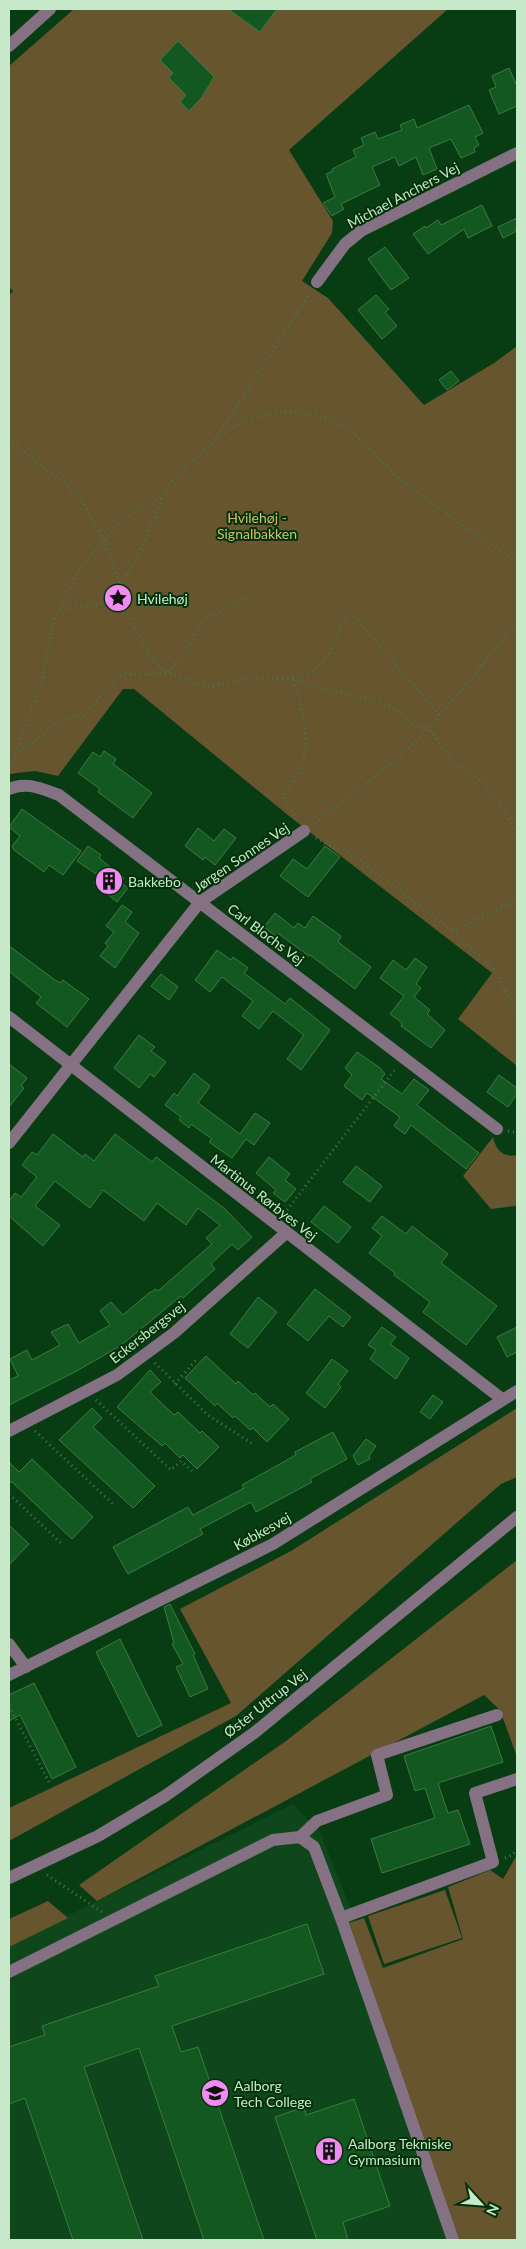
<svg xmlns="http://www.w3.org/2000/svg" width="526" height="2249" font-family="Lato,sans-serif">
<style>
.built{fill:#0d471a}
.green{fill:#66552e}
.building{fill:#145821;stroke:#3b7b42}
.lines{fill:none;stroke-linecap:round;stroke-linejoin:round}
.path{stroke:#47754f;stroke-width:3;stroke-dasharray:1 4;stroke-linecap:butt}
.minor{stroke:#847184;stroke-width:12}
.labels{text-anchor:middle;dominant-baseline:central;stroke-width:4;stroke-linejoin:round;paint-order:stroke}
.street-label{font-size:14px;fill:#c7e8c9;stroke:#003208}
.park-label{font-size:14px;fill:#deb965;stroke:#003208}
.poi-label{font-size:14px;fill:#c7e8c9;stroke:#003208;text-anchor:start}
</style>
<rect width="100%" height="100%" fill="#083c13"/>
<path class="built" d="M293,1804L320,1832L343,1889L476,2240H9V1945Z"/>
<path class="green" d="M74,9H448L289,150L333,221L332,233L302,281L328,298L424,405L494,363L517,346V1066L458,1019L492,973L289,816L134,689H123L58,776L35,771L9,774V296L13,291L9,287V66Z
M493,1137C496,1150 503,1158 517,1155V1205L515,1206L491,1209L463,1176Z
M517,1408V1477L501,1484L236,1716L9,1841V1808L231,1703L180,1609L291,1551Z
M517,1560V1757L500,1710L484,1695L97,1901L79,1885L286,1741Z
M517,1855V2240H452L349,1923L364,1918L383,1968L463,1939L448,1887L490,1870L503,1879Z
M445,1890L462,1938L384,1964L368,1916Z
M48,1901L68,1918L9,1947V1919Z"/>
<path class="building" d="M228,9H277L260,32Z
M178,41L214,77L202,97L189,111L180,102L186,95L169,78L173,73L160,60Z
M509,68L517,86V106L499,114L489,90L496,87L492,76Z
M469,105L483,133L475,137L479,145L474,148L475,152L461,158L451,139L429,148L437,169L423,175L416,157L399,166L395,157L372,167L380,185L341,204L344,209L332,216L323,203L335,197L326,174L333,171L332,169L356,157L353,150L364,145L361,138L375,132L378,139L402,130L400,125L414,119L417,128Z
M482,205L492,226L468,238L464,229L428,254L413,234L425,226L426,228L438,220L441,225Z
M517,218V231L503,238L498,227Z
M385,247L409,278L391,290L368,259Z
M376,295L389,309L385,312L397,326L382,339L358,310Z
M451,371L459,381L447,390L439,380Z
M104,751L116,759L113,764L152,793L133,818L98,792L100,789L78,773L93,752L100,757Z
M22,809L81,851L63,875L49,865L44,872L14,850L12,846L20,836L9,827Z
M198,828L214,841L224,829L236,838L215,865L205,857L203,860L185,846Z
M88,846L101,855L99,858L124,878L121,883L128,888L117,902L94,883L99,876L77,861Z
M325,846L340,857L308,897L280,876L293,859L307,869Z
M122,905L132,912L125,922L139,933L115,968L100,956L108,946L105,943L114,932L106,926Z
M275,913L294,928L298,923L305,928L313,916L341,936L338,942L371,967L355,989L310,955L309,956L279,934L277,937L264,927Z
M9,946L55,980L61,983L63,980L89,999L67,1027L36,1003L41,997L9,971Z
M217,950L231,960L233,957L248,968L244,973L285,1004L290,998L330,1030L301,1070L287,1059L304,1035L273,1011L259,1029L242,1016L253,1001L222,977L210,992L195,980Z
M415,958L427,967L416,984L421,988L414,997L430,1010L427,1014L445,1030L431,1048L401,1026L402,1023L390,1014L404,996L380,978L393,960L406,970Z
M161,974L178,987L169,1000L151,986Z
M139,1035L155,1047L151,1051L166,1062L154,1077L150,1074L139,1088L114,1068Z
M357,1052L380,1068L385,1074L381,1079L402,1094L414,1079L429,1090L417,1105L479,1153L466,1169L411,1125L405,1134L394,1126L400,1117L367,1093L362,1100L344,1086L352,1075L345,1068Z
M9,1064L27,1078L21,1086L24,1088L9,1107Z
M194,1073L210,1086L198,1103L240,1134L255,1113L270,1123L254,1145L246,1139L232,1158L209,1142L212,1139L191,1124L189,1128L179,1120L181,1117L165,1105L174,1093L177,1096Z
M499,1075L517,1088V1094L508,1107L487,1092Z
M53,1134L83,1157L85,1154L94,1161L115,1134L152,1162L156,1157L225,1209L252,1237L238,1250L232,1244L211,1264L215,1269L183,1298L181,1296L120,1346L73,1373L9,1405V1380L18,1376L10,1359L27,1350L32,1360L60,1345L51,1332L68,1324L79,1343L110,1325L100,1311L111,1302L123,1315L149,1293L156,1289L158,1291L212,1244L206,1238L220,1225L198,1208L186,1225L157,1203L144,1221L103,1190L90,1208L55,1181L35,1206L60,1225L43,1246L9,1216V1201L15,1193L21,1197L37,1177L22,1165L32,1152L37,1155Z
M269,1157L290,1174L285,1180L296,1189L285,1202L273,1193L276,1190L256,1173Z
M356,1166L382,1186L370,1202L343,1182Z
M324,1206L351,1227L338,1243L311,1222Z
M382,1216L406,1234L412,1226L448,1254L441,1263L497,1306L466,1345L423,1312L430,1302L394,1275L395,1273L369,1253L382,1236L372,1228Z
M315,1289L351,1317L343,1327L329,1316L308,1341L287,1324Z
M258,1297L277,1312L248,1348L230,1334Z
M382,1327L396,1337L390,1344L409,1358L396,1379L370,1359L376,1350L368,1345Z
M517,1327V1352L507,1357L497,1337Z
M206,1356L236,1384L238,1381L253,1395L255,1393L270,1407L273,1404L289,1419L267,1442L253,1428L250,1430L235,1416L233,1418L217,1403L215,1406L185,1378Z
M332,1359L348,1371L338,1384L341,1387L325,1408L306,1393Z
M150,1370L161,1382L150,1392L174,1415L178,1412L200,1433L202,1431L219,1447L197,1469L183,1455L180,1458L165,1443L162,1446L117,1407Z
M433,1395L443,1402L430,1419L420,1412Z
M92,1408L102,1418L93,1427L155,1486L133,1508L59,1440Z
M333,1432L347,1459L310,1479L312,1482L256,1512L251,1502L200,1529L203,1534L128,1574L113,1547L188,1507L193,1515L244,1488L242,1485L296,1455L295,1452Z
M366,1439L376,1446L369,1456L370,1459L358,1465L353,1456Z
M32,1459L93,1517L72,1539L12,1482H9V1462L19,1472Z
M9,1525L29,1544L9,1565Z
M170,1604L195,1654L193,1655L208,1689L190,1697L176,1667L183,1664L172,1644L174,1643L164,1607Z
M120,1639L162,1725L138,1737L96,1652Z
M34,1683L76,1767L52,1779L20,1715L9,1721V1695Z
M491,1726L503,1762L438,1783L448,1813L458,1810L470,1844L382,1873L371,1839L435,1818L425,1788L415,1791L404,1756Z
M307,1924L324,1974L172,2026L181,2052L198,2047L264,2240H204L139,2048L84,2067L143,2240H73L25,2098L9,2104V2047L45,2035L42,2026L159,1986L155,1976Z
M354,2099L390,2206L343,2222L348,2240H317L275,2117L304,2107L306,2115Z"/>
<g class="lines">
<path class="path" d="M117,18L125,9
M9,439L42,467L64,482L84,504L103,540L120,584L118,598L153,660L168,673L204,686H215L239,680L269,678L293,680L380,703L401,712L411,724L429,729L452,761L482,781L500,802L517,835
M217,439C225,434 233,426 242,422C275,407 317,409 347,429C366,442 385,467 405,483C441,511 479,537 517,561
M121,584L137,558L168,486L184,467L214,441L311,292
M61,609L100,604L118,598
M293,679C299,677 306,675 312,672C329,660 338,633 347,615H353L439,715
M293,680C303,709 313,744 298,773C294,781 288,789 283,796L297,820
M15,755L62,720L85,715L108,686L123,674L142,675L168,673L190,644L198,628L206,619L249,597
M9,767L15,756L42,679L54,620L79,569L120,523L134,512L162,497
M315,823L379,774L429,729L517,622
M316,838L328,845L347,850L453,931L517,900
M453,931L494,970L517,1012
M508,1131L517,1133
M284,1214L396,1068
M155,1363L208,1415L254,1445
M175,1384L198,1358
M96,1400L171,1470L181,1461L192,1471
M35,1431L113,1504
M9,1494L63,1545
M9,1706L50,1784
M505,1858L512,1855L517,1849
M47,1875L102,1912"/>
<path class="minor" d="M9,46L50,9
M317,282L345,244L361,231L517,153
M9,789C26,781 42,789 59,795L497,1129
M9,1017L502,1399
M9,1143L200,902L304,831
M9,1431L117,1375L174,1333L286,1233
M9,1644L26,1667
M9,1675L273,1544L517,1391
M300,1837L317,1821L387,1795L377,1755L497,1715
M9,1878L98,1836L165,1796L254,1733L517,1517
M341,1918L493,1862L475,1793L517,1779
M9,1972L273,1840L300,1837L314,1847L341,1918L453,2240"/>
</g>
<defs>
<symbol id="sight-disc" viewBox="-11 -11 22 22"><circle r="9.5" fill="#f18af4" stroke="#003208"/><path d="M0-6L1.8-2.2L6-1.7L2.9 1.2L3.7 5.4L0 3.3L-3.7 5.4L-2.9 1.2L-6-1.7L-1.8-2.2Z" fill="#111"/></symbol>
<symbol id="building-disc" viewBox="-11 -11 22 22"><circle r="9.5" fill="#f18af4" stroke="#003208"/><path d="M-4-6H4V6H1V3H-1V6H-4ZM-2.5-4.3h1.7v1.8h-1.7ZM.8-4.3h1.7v1.8H.8ZM-2.5-1h1.7V.8h-1.7ZM.8-1h1.7V.8H.8Z" fill="#111"/></symbol>
<symbol id="university-disc" viewBox="-11 -11 22 22"><circle r="9.5" fill="#f18af4" stroke="#003208"/><path d="M0-5L7-2L0 1L-7-2ZM-4 1L0 2.5L4 1V4Q0 6-4 4Z" fill="#111"/></symbol>
</defs>
<g fill-rule="evenodd">
<use href="#sight-disc" x="102" y="582" width="32" height="32"/>
<use href="#building-disc" x="93" y="865" width="32" height="32"/>
<use href="#university-disc" x="199" y="2077" width="32" height="32"/>
<use href="#building-disc" x="313" y="2135" width="32" height="32"/>
</g>
<g class="labels">
<g class="street-label">
<text transform="translate(403 195) rotate(-28)">Michael Anchers Vej</text>
<text transform="translate(241 857) rotate(-34)">Jørgen Sonnes Vej</text>
<text transform="translate(266 934) rotate(37)">Carl Blochs Vej</text>
<text transform="translate(264 1197) rotate(38)">Martinus Rørbyes Vej</text>
<text transform="translate(147 1332) rotate(-38)">Eckersbergsvej</text>
<text transform="translate(262 1531) rotate(-29)">Købkesvej</text>
<text transform="translate(265 1703) rotate(-38)">Øster Uttrup Vej</text>
</g>
<g class="park-label">
<text x="257" y="517">Hvilehøj -<tspan x="257" dy="16">Signalbakken</tspan></text>
</g>
<g class="poi-label">
<text x="137" y="598">Hvilehøj</text>
<text x="128" y="881">Bakkebo</text>
<text x="234" y="2085">Aalborg<tspan x="234" dy="16">Tech College</tspan></text>
<text x="348" y="2143">Aalborg Tekniske<tspan x="348" dy="16">Gymnasium</tspan></text>
</g>
</g>
<rect width="526" height="2249" fill="none" stroke="#c7e8c9" stroke-width="20"/>
<g transform="translate(481 2204) rotate(116)" stroke="#003208" stroke-width="4" paint-order="stroke">
<path d="M0-4L9 19L0 12L-9 19Z" fill="#c7e8c9"/>
<text y="-8" font-size="14" font-weight="bold" text-anchor="middle" fill="#c7e8c9">N</text>
</g>
</svg>
